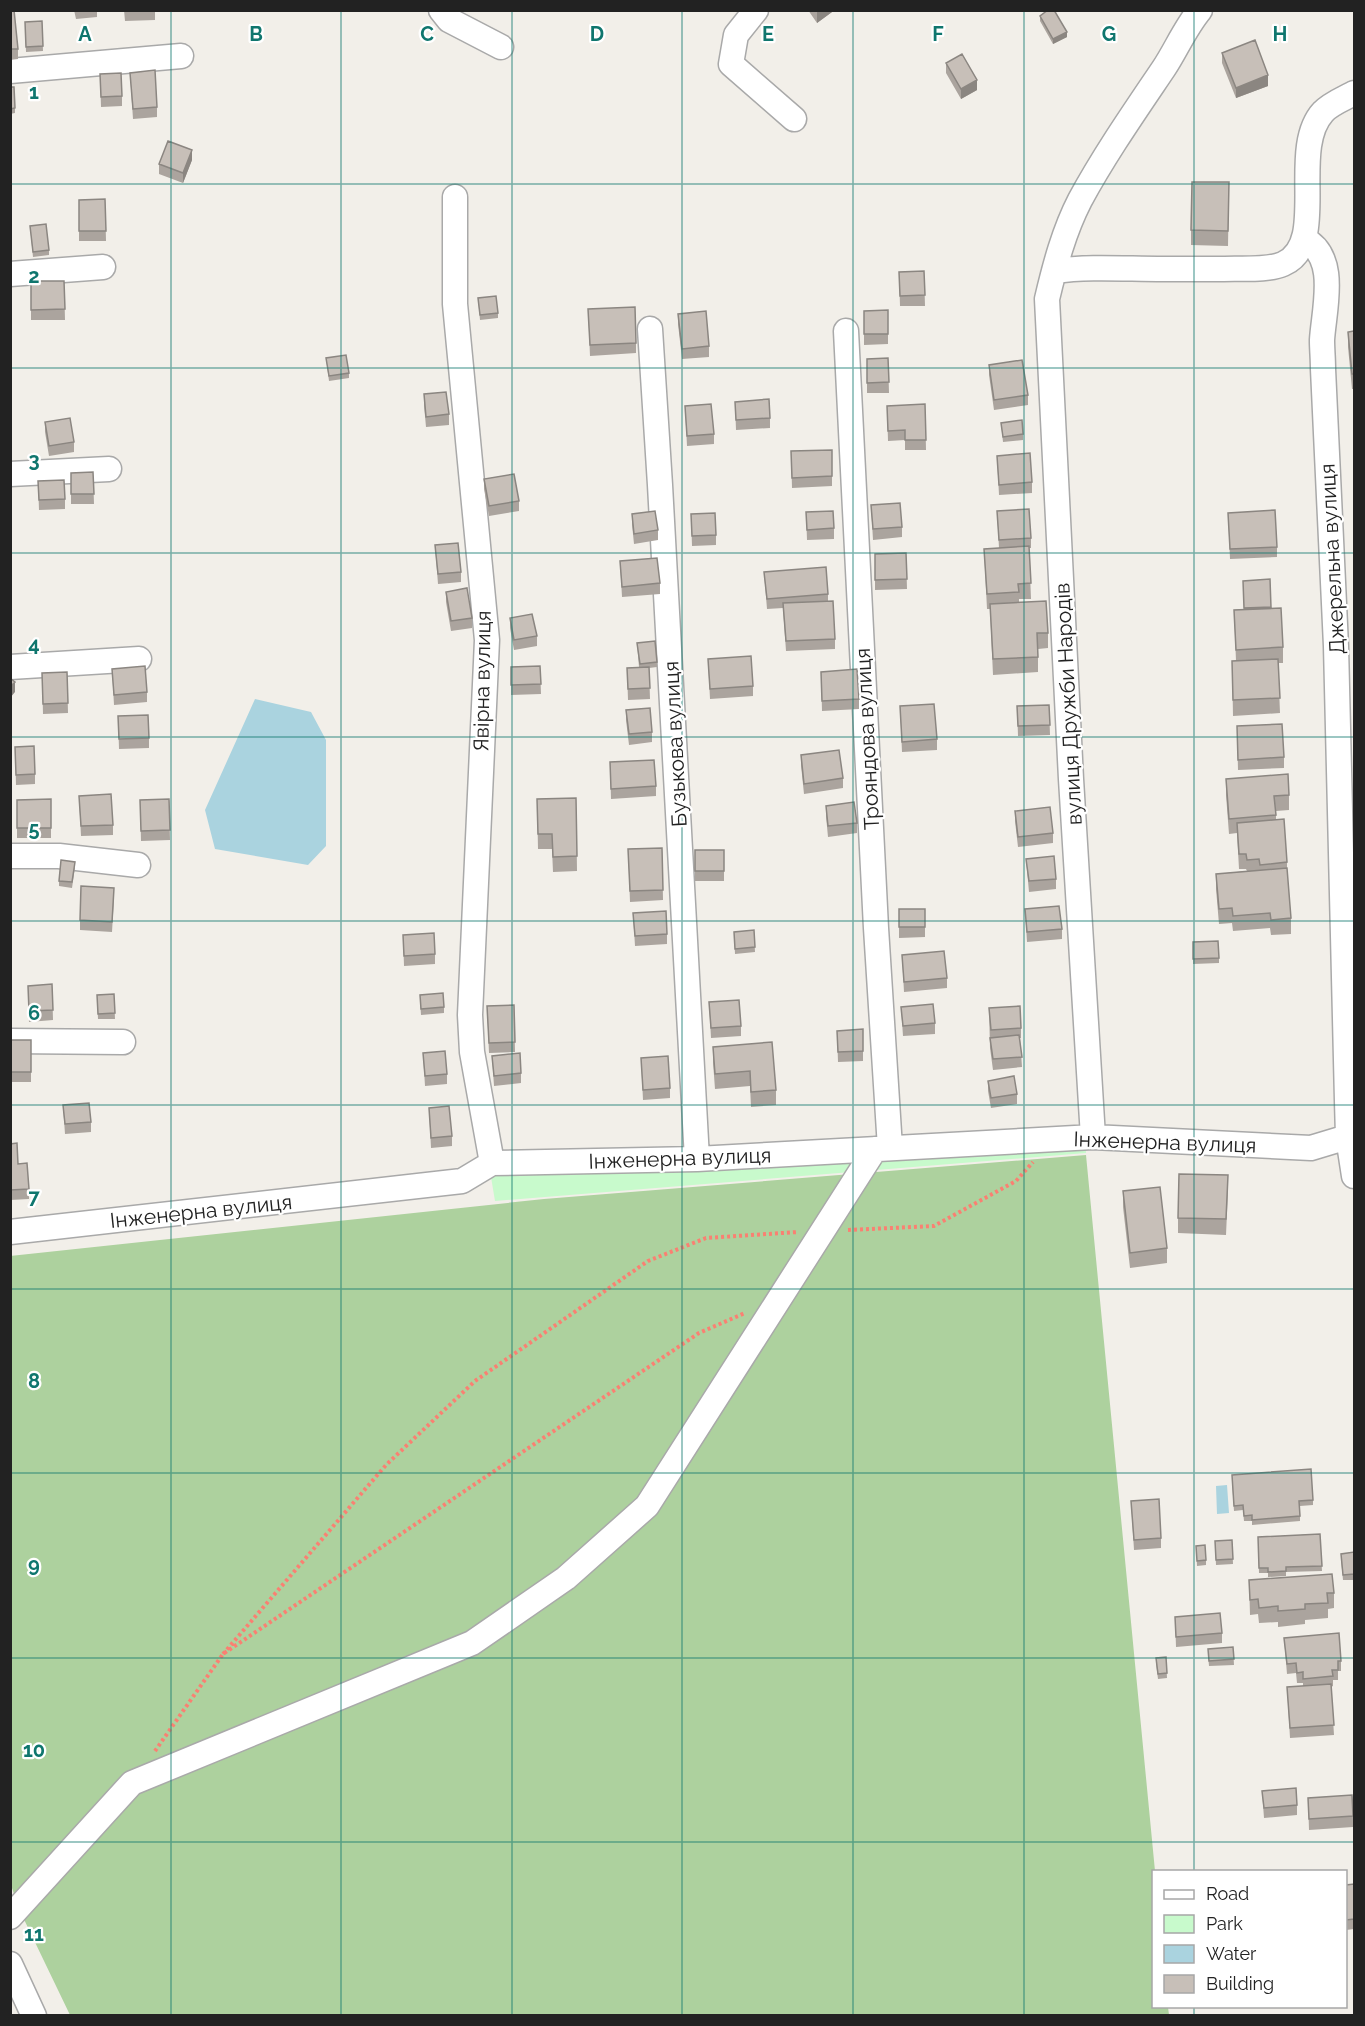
<svg xmlns="http://www.w3.org/2000/svg" width="1365" height="2026" font-family="Raleway,sans-serif">
<style>
.forest{fill:#add19e}
.park{fill:#c8facc}
.water{fill:#aad3df}
.lines{fill:none;stroke-linecap:round;stroke-linejoin:round}
.street-casing{stroke:#a9a9a9;stroke-width:27}
.path{stroke:#fa8072;stroke-width:4;stroke-dasharray:3 3;stroke-linecap:butt}
.street{stroke:#fff;stroke-width:24}
.wall{fill:#aba49e}
.shaded-wall{fill:#8b8681}
.building{fill:#c7bfb8;stroke:#8b8681;stroke-width:1.5}
.grid{fill:none;stroke:#0f766e;stroke-width:1.5;stroke-opacity:0.55}
.labels{text-anchor:middle;dominant-baseline:central;stroke-width:4.5;stroke-linejoin:round;paint-order:stroke}
.street-label{font-size:21px;fill:#222;stroke:#fff}
.grid-label{font-size:20px;text-anchor:middle;font-weight:bold;fill:#0f766e;stroke:#fff;stroke-width:4.5;stroke-linejoin:round;paint-order:stroke}
</style>
<rect width="100%" height="100%" fill="#f2efe9"/>
<path class="forest" d="M1086,1155L1155,1871L1154,1872V2006L1168,2007L1169,2015H70L19,1909L11,1885L10,1256L544,1199Z"/>
<path class="park" d="M1085,1140L1086,1153L495,1201L490,1171Z"/>
<path class="water" d="M255,699L311,712L326,740V846L308,865L215,849L205,810Z
M1227,1485L1229,1513L1217,1514L1216,1486Z"/>
<g class="lines">
<defs>
<path id="street" d="M441,10L449,20L501,47
M756,10L736,35L731,64L794,119
M10,71L181,56
M455,197V304L487,640L470,1015L472,1052L492,1163
M1304,239C1339,257 1324,308 1322,340C1322,349 1323,359 1323,369L1336,646L1347,1101L1348,1137L1354,1176
M1054,271C1091,266 1125,269 1163,269C1183,269 1203,269 1223,269C1240,268 1267,271 1283,264C1330,244 1288,150 1323,112C1330,104 1345,98 1354,93
M10,274L103,267
M650,329L660,485L697,1159
M846,331L876,928L890,1148
M10,474L109,469
M10,667L139,659
M10,856H59L138,865
M10,1041L123,1042
M1093,1137L1071,779L1047,299C1055,265 1064,231 1080,200C1105,154 1135,111 1164,68C1176,50 1185,28 1200,10
M10,1232L462,1181L492,1163L697,1159L1093,1137L1311,1148L1354,1135
M10,1917L132,1783L472,1643L566,1578L647,1506L875,1149
M10,1964L34,2016"/>
</defs>
<use href="#street" class="street-casing"/>
<path class="path" d="M848,1230L934,1226L1016,1181L1033,1162
M223,1654L386,1465L475,1381L648,1261L706,1238L798,1232
M155,1751L223,1654L699,1333L745,1313"/>
<use href="#street" class="street"/>
</g>
<path class="wall" d="M10,10L18,49V59L10,60Z
M74,10H97V17L76,19Z
M124,10H155V20L125,21Z
M808,10H832V12L817,23Z
M1040,16L1067,37L1053,44L1040,21Z
M42,21L43,51L26,52L25,22Z
M1222,53L1268,86L1236,98L1222,63Z
M946,63L977,90L961,99L946,73Z
M130,73L157,107V117L133,119Z
M100,74L122,96V106L101,107Z
M10,87L15,108V113L10,114Z
M192,160L183,183L159,174V164Z
M1229,182L1228,246L1191,245V230Z
M105,199L106,241H79V200Z
M30,226L49,250V255L33,257Z
M924,271L925,306H900L899,272Z
M31,281H64L65,320H31Z
M478,298L498,313V318L480,320Z
M588,309L636,343V353L590,356Z
M888,310V344L864,345V311Z
M678,314L709,346V357L682,359L678,324Z
M1354,331V389H1352L1348,347V332Z
M326,358L349,373V378L329,381Z
M888,358L889,393H867V359Z
M989,365L1028,395V405L994,410L989,375Z
M424,394L449,414V425L426,427L424,405Z
M735,402L770,418V428L736,430Z
M925,404L926,450H905V440L888,441L887,406Z
M685,406L714,434V444L687,446Z
M45,422L74,442V452L49,456L45,432Z
M1001,423L1023,434V440L1003,442Z
M832,450V486L792,488L791,451Z
M997,456L1032,482V493L999,495Z
M93,472L94,504H71V473Z
M484,479L519,501V511L489,516L484,489Z
M38,481L65,499V509L39,510Z
M871,505L902,527V537L873,540Z
M997,511L1031,538V548H1029L1031,599H1019V602L1048,633V648L1038,649V672L993,675L990,609H987L984,549L999,548Z
M806,512L834,528V539L807,540Z
M1228,513L1277,547V557L1230,559Z
M632,514L658,530V540L634,544L632,524Z
M691,514L716,535V545L692,546Z
M435,545L461,572V582L438,584Z
M906,553L907,589L875,590V554Z
M620,561L660,583V594L622,597Z
M764,572L828,594V601L835,639V649L786,651L783,608L767,609Z
M1270,579L1271,608L1283,647V663H1278L1280,713L1233,716L1232,661H1236L1234,610L1244,609L1243,581Z
M446,592L472,618V628L451,631L446,602Z
M510,618L537,636V646L514,650L510,628Z
M637,643L657,662V667L649,668L650,699L628,700L627,668L639,667Z
M708,659L753,686V696L710,699Z
M540,666L541,694L511,695V667Z
M112,669L147,692V702L114,705Z
M67,672L68,713L43,714L42,673Z
M821,672L859,699V709L822,711Z
M1049,705L1050,735L1018,736L1017,706Z
M900,706L937,739V750L902,752Z
M626,710L652,732V742L629,745L626,720Z
M118,716L149,738V748L119,749Z
M1237,726L1284,757V768L1238,770Z
M15,747L35,774V784L16,785Z
M801,755L843,778V788L804,794L801,765Z
M610,762L656,786V796L611,799Z
M1226,779L1289,795V810L1276,811V820L1287,862V877L1291,918V934L1271,935L1270,928L1233,931L1232,923L1219,924L1216,889V874L1247,871L1246,869H1239L1237,833L1229,834L1226,795Z
M79,796L113,825V835L81,836Z
M576,798L577,871L553,872L552,849H538L537,799Z
M51,799V838H17V800Z
M169,799L170,840L141,841L140,800Z
M826,806L857,823V833L828,837L826,816Z
M1015,811L1053,833V843L1018,847L1015,821Z
M662,848L663,900L630,902L628,849Z
M695,850H724V881H695Z
M1026,859L1056,879V889L1029,892Z
M75,867L72,888L59,886V881Z
M114,898L112,932L80,930V920Z
M899,909H925V937L899,938Z
M1025,909L1062,929V939L1027,942Z
M633,913L667,934V944L635,946Z
M754,930L755,952L735,954L734,932Z
M403,935L435,954V964L404,966Z
M1193,942L1219,958V963L1193,964Z
M902,955L947,978V988L904,992Z
M52,984L53,1020L29,1022L28,986Z
M114,994L115,1019H98L97,995Z
M420,1000L444,1007V1013L421,1015Z
M709,1002L741,1026V1036L711,1038Z
M514,1005L515,1052L489,1053L487,1006Z
M901,1007L935,1023V1034L903,1036Z
M989,1008L1021,1028V1038H1020L1022,1067L993,1070L990,1048Z
M863,1029V1061L838,1062L837,1031Z
M10,1040H31V1082H10Z
M713,1047L776,1090V1105L751,1107L750,1086L715,1089L713,1062Z
M423,1053L447,1074V1084L425,1086Z
M492,1056L521,1073V1083L494,1086Z
M641,1058L670,1088V1098L643,1100Z
M988,1081L1017,1094V1104L991,1108L988,1091Z
M63,1105L91,1122V1132L65,1134Z
M429,1108L452,1136V1146L431,1148Z
M10,1144L29,1189V1199L10,1200Z
M1228,1190L1226,1235L1178,1233V1218Z
M1123,1191L1167,1248V1263L1130,1268L1123,1207Z
M1232,1480L1313,1500V1505L1300,1506V1521L1252,1525V1521H1244L1243,1510L1234,1511Z
M1131,1501L1161,1538V1548L1134,1550Z
M1320,1534L1322,1571L1286,1572V1576L1268,1577V1573H1259L1258,1537Z
M1232,1540L1233,1564L1216,1565L1215,1541Z
M1196,1546L1206,1560V1565L1197,1566Z
M1354,1552V1580H1343L1341,1559Z
M1249,1580L1334,1593V1608L1328,1609V1618L1305,1620V1624L1278,1627V1622L1259,1623L1258,1614L1250,1615Z
M1175,1617L1222,1633V1643L1176,1647Z
M1284,1638L1341,1661V1671H1338V1680H1333V1686L1331,1687L1334,1735L1290,1738L1287,1687L1303,1686V1683H1297L1296,1673L1287,1674Z
M1233,1647L1234,1665L1209,1666L1208,1654Z
M1166,1657L1167,1678L1158,1679L1156,1663Z
M1262,1791L1297,1805V1815L1264,1818Z
M1308,1798L1353,1816V1827L1309,1830Z
M1354,1884V1929L1346,1930V1885Z"/>
<path class="shaded-wall" d="M820,10H832V12L817,23V12Z
M1067,32V37L1053,44V39Z
M1268,75V86L1236,98V88Z
M977,80V90L961,99V89Z
M192,150V160L183,183V173Z
M15,682V692L10,698V687Z"/>
<path class="building" d="M10,10H14L18,49H10Z
M1048,10H1054L1067,32L1053,39L1040,16Z
M42,21L43,46L26,47L25,22Z
M1255,40L1268,75L1236,88L1222,53Z
M962,54L977,80L961,89L946,63Z
M155,70L157,107L133,109L130,73Z
M121,73L122,96L101,97L100,74Z
M10,87H14L15,108L10,109Z
M168,141L192,150L183,173L159,164Z
M1192,182H1229L1228,231L1191,230Z
M105,199L106,231H79V200Z
M46,224L49,250L33,252L30,226Z
M924,271L925,295L900,296L899,272Z
M31,281H64L65,309L31,310Z
M496,296L498,313L480,315L478,298Z
M635,307L636,343L590,345L588,309Z
M888,310V334H864V311Z
M706,311L709,346L682,349L678,314Z
M1354,331V374H1352L1348,332Z
M346,355L349,373L329,376L326,358Z
M888,358L889,382L867,383V359Z
M1022,360L1028,395L994,400L989,365Z
M446,392L449,414L426,417L424,394Z
M769,399L770,418L736,420L735,402Z
M711,404L714,434L687,436L685,406Z
M925,404L926,440H905V430L888,431L887,406Z
M70,418L74,442L49,446L45,422Z
M1022,420L1023,434L1003,437L1001,423Z
M832,450V476L792,478L791,451Z
M1030,453L1032,482L999,485L997,456Z
M93,472L94,494H71V473Z
M514,474L519,501L489,506L484,479Z
M64,480L65,499L39,500L38,481Z
M900,503L902,527L873,529L871,505Z
M1029,509L1031,538L999,540L997,511Z
M1275,510L1277,547L1230,549L1228,513Z
M655,511L658,530L634,534L632,514Z
M833,511L834,528L807,530L806,512Z
M715,513L716,535L692,536L691,514Z
M458,543L461,572L438,574L435,545Z
M1029,546L1031,583L1018,584L1019,592L987,594L984,549Z
M906,553L907,579L875,580V554Z
M657,558L660,583L622,587L620,561Z
M826,567L828,594L767,599L764,572Z
M1270,579L1271,607L1244,608L1243,581Z
M467,588L472,618L451,621L446,592Z
M833,601L835,639L786,641L783,603Z
M1046,601L1048,633H1037L1038,657L993,659L990,604Z
M1281,608L1283,647L1236,650L1234,610Z
M532,614L537,636L514,640L510,618Z
M655,641L657,662L640,664L637,643Z
M751,656L753,686L710,689L708,659Z
M1278,659L1280,698L1233,700L1232,661Z
M145,666L147,692L114,695L112,669Z
M540,666L541,684L511,685V667Z
M649,667L650,688L628,689L627,668Z
M857,669L859,699L822,701L821,672Z
M67,672L68,703L43,704L42,673Z
M10,678L15,682L10,687Z
M934,704L937,739L902,742L900,706Z
M1049,705L1050,725L1018,726L1017,706Z
M650,708L652,732L629,734L626,710Z
M148,715L149,738L119,739L118,716Z
M1282,724L1284,757L1238,760L1237,726Z
M34,746L35,774L16,775L15,747Z
M839,750L843,778L804,784L801,755Z
M654,760L656,786L611,789L610,762Z
M1288,774L1289,795L1274,796L1276,815L1229,819L1226,779Z
M111,794L113,825L81,826L79,796Z
M576,798L577,856L553,857L552,834H538L537,799Z
M51,799V828H17V800Z
M169,799L170,830L141,831L140,800Z
M854,802L857,823L828,826L826,806Z
M1050,807L1053,833L1018,837L1015,811Z
M1284,819L1287,862L1260,865L1259,859L1247,860L1246,854H1239L1237,823Z
M662,848L663,890L630,891L628,849Z
M695,850H724V871H695Z
M1054,856L1056,879L1029,881L1026,859Z
M61,860L75,862L72,882L59,881Z
M1287,868L1291,918L1271,920L1270,913L1233,916L1232,908L1219,909L1216,874Z
M81,886L114,888L112,922L80,920Z
M1059,906L1062,929L1027,932L1025,909Z
M899,909H925V927H899Z
M666,911L667,934L635,936L633,913Z
M754,930L755,947L735,949L734,932Z
M434,933L435,954L404,956L403,935Z
M1218,941L1219,958L1193,959V942Z
M944,951L947,978L904,982L902,955Z
M52,984L53,1010L29,1011L28,986Z
M443,993L444,1007L421,1009L420,995Z
M114,994L115,1013L98,1014L97,995Z
M739,1000L741,1026L711,1028L709,1002Z
M933,1004L935,1023L903,1026L901,1007Z
M514,1005L515,1042L489,1043L487,1006Z
M1020,1006L1021,1028L991,1030L989,1008Z
M863,1029V1051L838,1052L837,1031Z
M1019,1035L1022,1057L993,1059L990,1038Z
M10,1040H31V1072H10Z
M772,1042L776,1090L751,1092L750,1071L715,1074L713,1047Z
M445,1051L447,1074L425,1076L423,1053Z
M520,1053L521,1073L494,1076L492,1056Z
M668,1056L670,1088L643,1090L641,1058Z
M1014,1076L1017,1094L991,1098L988,1081Z
M89,1103L91,1122L65,1124L63,1105Z
M449,1106L452,1136L431,1138L429,1108Z
M17,1143L18,1164L27,1163L29,1189L10,1190V1144Z
M1179,1174L1228,1175L1226,1219L1178,1218Z
M1160,1187L1167,1248L1130,1253L1123,1191Z
M1311,1469L1313,1500L1299,1501L1300,1516L1252,1520V1515L1244,1516L1243,1505L1234,1506L1232,1475Z
M1159,1499L1161,1538L1134,1540L1131,1501Z
M1320,1534L1322,1566L1286,1567V1571L1268,1572V1568H1259L1258,1537Z
M1232,1540L1233,1559L1216,1560L1215,1541Z
M1205,1545L1206,1560L1197,1561L1196,1546Z
M1354,1552V1574L1343,1575L1341,1554Z
M1332,1574L1334,1593H1327L1328,1603L1305,1604V1609L1278,1611V1606L1259,1608L1258,1599L1250,1600L1249,1580Z
M1220,1613L1222,1633L1176,1637L1175,1617Z
M1339,1633L1341,1661H1338V1670H1332L1333,1676L1303,1679V1672L1297,1673L1296,1663L1287,1664L1284,1638Z
M1233,1647L1234,1659L1209,1661L1208,1649Z
M1166,1657L1167,1673L1158,1674L1156,1658Z
M1331,1684L1334,1725L1290,1728L1287,1687Z
M1296,1788L1297,1805L1264,1808L1262,1791Z
M1352,1795L1353,1816L1309,1819L1308,1798Z
M1354,1884V1919L1346,1920V1885Z"/>
<path class="grid" d="M171,10V2016M341,10V2016M512,10V2016M682,10V2016M853,10V2016M1024,10V2016M1194,10V1872M10,184H1354M10,368H1354M10,553H1354M10,737H1354M10,921H1354M10,1105H1354M10,1289H1354M10,1473H1354M10,1658H1354M10,1842H1354M1194,2006V2016"/>
<g class="labels">
<g class="street-label">
<text transform="translate(1332 559) rotate(-93)">Джерельна вулиця</text>
<text transform="translate(482 681) rotate(-89)">Явірна вулиця</text>
<text transform="translate(1068 704) rotate(-93)">вулиця Дружби Народів</text>
<text transform="translate(867 739) rotate(-93)">Трояндова вулиця</text>
<text transform="translate(675 744) rotate(-93)">Бузькова вулиця</text>
<text transform="translate(1165 1142) rotate(2)">Інженерна вулиця</text>
<text transform="translate(680 1158) rotate(-2)">Інженерна вулиця</text>
<text transform="translate(201 1211) rotate(-6)">Інженерна вулиця</text>
</g>
</g>
<g class="grid-label">
<text x="85" y="41">A</text>
<text x="256" y="41">B</text>
<text x="427" y="41">C</text>
<text x="597" y="41">D</text>
<text x="768" y="41">E</text>
<text x="938" y="41">F</text>
<text x="1109" y="41">G</text>
<text x="1280" y="41">H</text>
<text x="34" y="99">1</text>
<text x="34" y="283">2</text>
<text x="34" y="467">3</text>
<text x="34" y="651">4</text>
<text x="34" y="836">5</text>
<text x="34" y="1020">6</text>
<text x="34" y="1204">7</text>
<text x="34" y="1388">8</text>
<text x="34" y="1572">9</text>
<text x="34" y="1757">10</text>
<text x="34" y="1941">11</text>
</g>
<rect width="1365" height="2026" fill="none" stroke="#222222" stroke-width="24"/>
<rect x="1152" y="1870" width="195" height="138" fill="#ffffff" stroke="#a7a7a7" stroke-width="1.5"/>
<rect x="1164" y="1890" width="30" height="9" fill="#ffffff" stroke="#a7a7a7" stroke-width="1.5"/>
<text x="1206" y="1900" font-size="18" fill="#222222">Road</text>
<rect x="1164" y="1915" width="30" height="18" fill="#c8facc" stroke="#a7a7a7" stroke-width="1.5"/>
<text x="1206" y="1930" font-size="18" fill="#222222">Park</text>
<rect x="1164" y="1945" width="30" height="18" fill="#aad3df" stroke="#a7a7a7" stroke-width="1.5"/>
<text x="1206" y="1960" font-size="18" fill="#222222">Water</text>
<rect x="1164" y="1975" width="30" height="18" fill="#c7bfb8" stroke="#a7a7a7" stroke-width="1.5"/>
<text x="1206" y="1990" font-size="18" fill="#222222">Building</text>
</svg>
